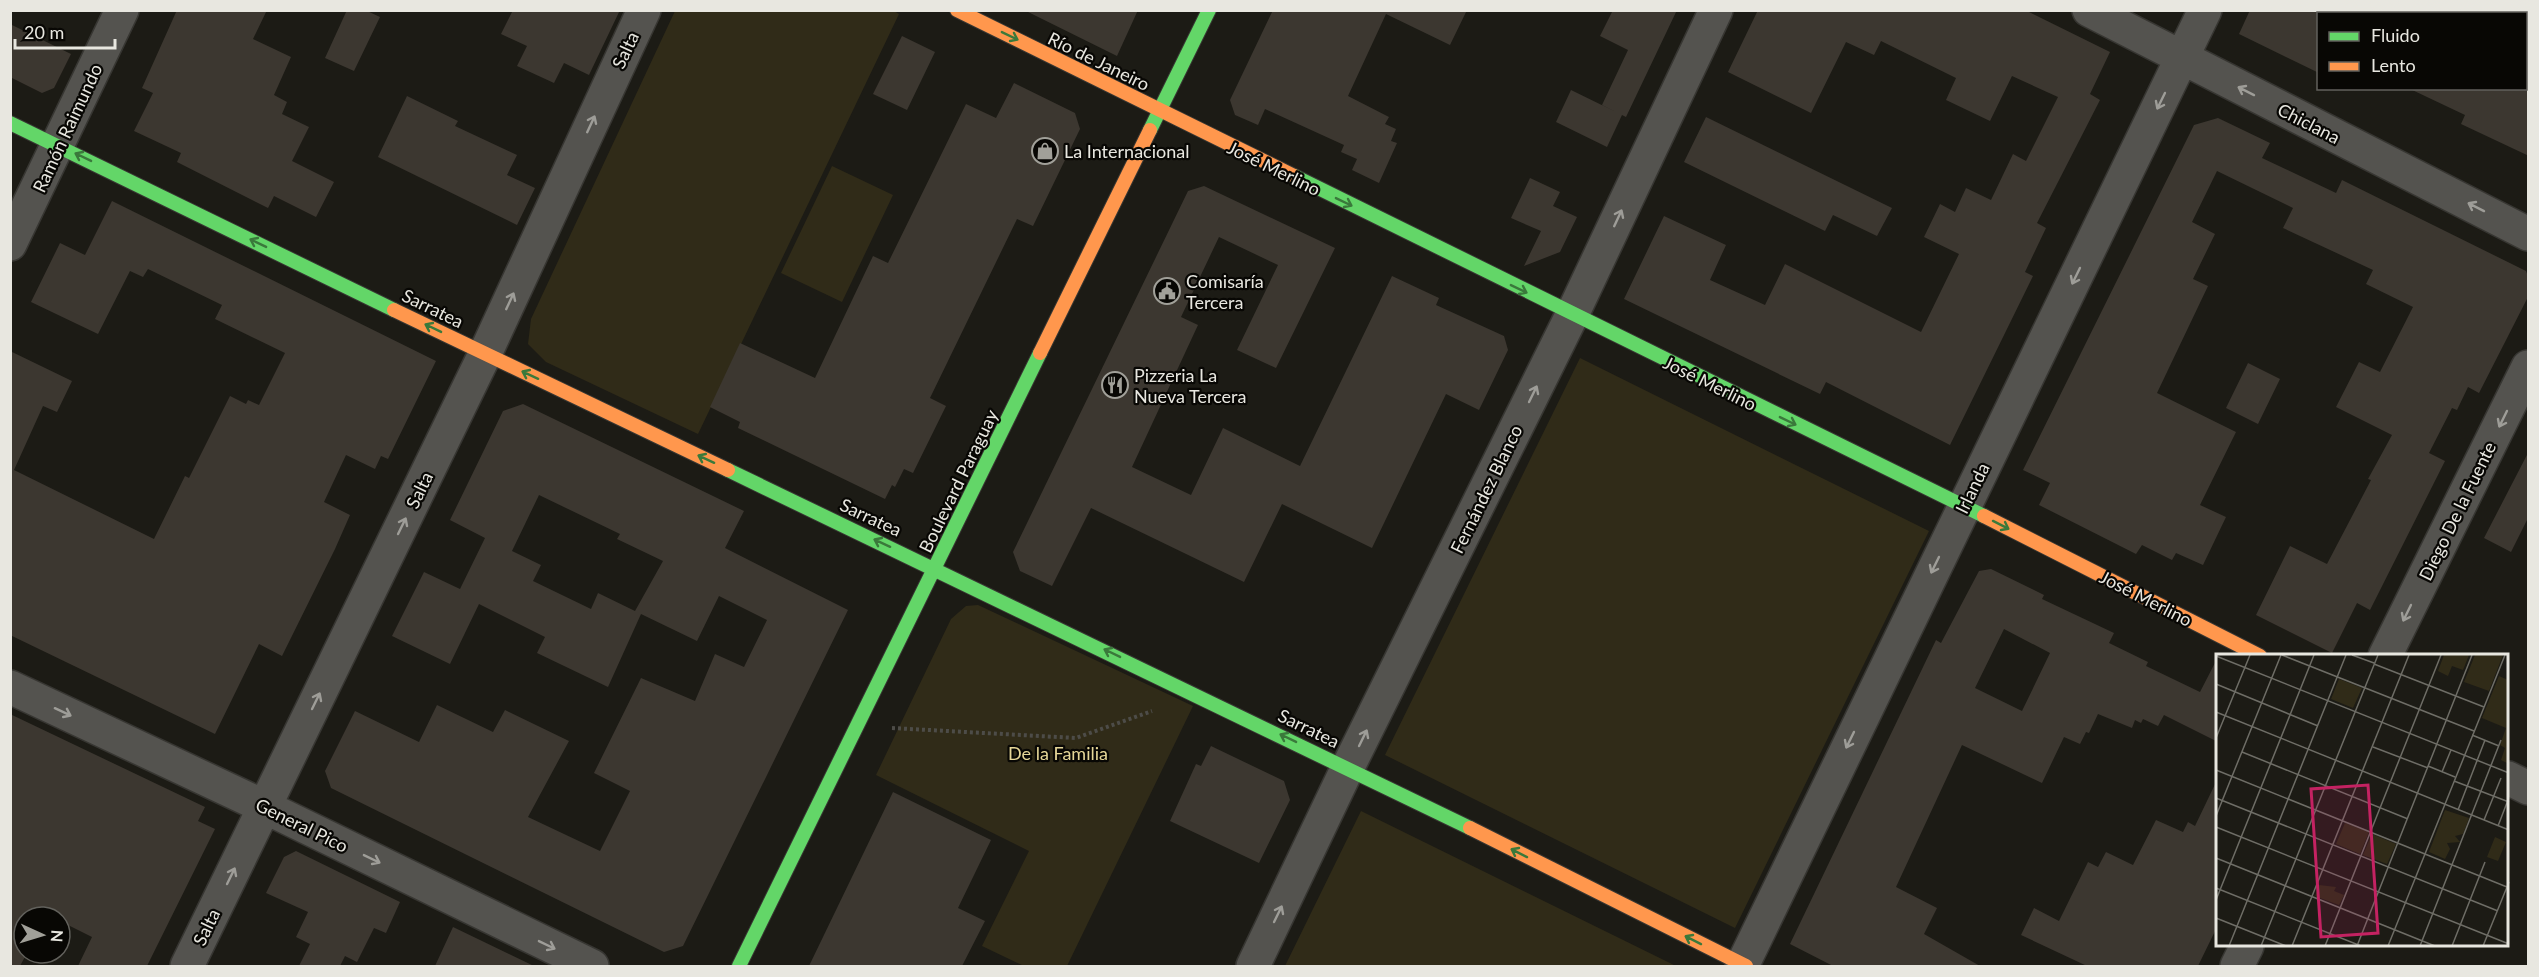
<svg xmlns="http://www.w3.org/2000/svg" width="2539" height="977" font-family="Lato,sans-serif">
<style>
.green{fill:#302b18}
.building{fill:#3c3730;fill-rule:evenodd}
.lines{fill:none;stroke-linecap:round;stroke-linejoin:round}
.street-casing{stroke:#373632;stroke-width:36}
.fast-casing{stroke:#373632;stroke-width:16}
.slow-casing{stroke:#373632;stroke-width:16}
.path{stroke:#4d4c48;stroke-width:4;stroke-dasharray:3 3;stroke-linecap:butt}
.street{stroke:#54534f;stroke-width:33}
.fast{stroke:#63d668;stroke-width:14}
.slow{stroke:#ff974d;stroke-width:14}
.oneway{stroke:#3a793b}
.oneway2{stroke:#9e9d98}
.labels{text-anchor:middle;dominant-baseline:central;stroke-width:4.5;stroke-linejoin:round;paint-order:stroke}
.street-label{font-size:18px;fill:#e8e7e0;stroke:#080704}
.poi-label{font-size:18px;fill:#e8e7e0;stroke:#080704;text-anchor:start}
.park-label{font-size:18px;fill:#e6d798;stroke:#080704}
.inset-road{fill:none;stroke:#6e6d66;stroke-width:1.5}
.view{fill:#c42262;fill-opacity:0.15;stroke:#c42262;stroke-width:3}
.inset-edge{fill:none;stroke:#e8e7e0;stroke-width:3}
</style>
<rect width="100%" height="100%" fill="#1c1b15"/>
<path class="green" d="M892,10L899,14L698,434L546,362L528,344L531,319L675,11Z
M832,166L893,195L842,302L781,273Z
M1580,358L1929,531L1735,928L1385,755Z
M978,605L1193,706L1067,966H1024L982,946L1029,851L876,775L951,619L966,606Z
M1361,811L1676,966H1285Z"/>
<path class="building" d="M177,10H267L253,39L291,57L274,95L287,102L282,114L309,127L292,161L334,182L316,217L274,196L268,208L177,162L181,153L134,131L153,93L142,88Z
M347,10H365L380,17L354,71L325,58Z
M513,10H620L589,75L564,63L554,83L517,66L527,46L501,34Z
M1024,10H1138L1117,56Z
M1273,10H1467L1450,45L1386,14L1348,96L1389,117L1385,124L1396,129L1391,141L1397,143L1379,183L1352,170L1357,159L1341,152L1344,145L1265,109L1258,125L1235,115L1230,100Z
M1613,10H1677L1626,117L1622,115L1607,147L1556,122L1571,90L1616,112L1602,105L1628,50L1600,36Z
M1758,10H2025L2110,52L2090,94L2100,100L2037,223L2046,228L2025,272L2033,276L1950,445L1826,382L1820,394L1624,299L1664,216L1726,245L1710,280L1765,305L1785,264L1921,332L1959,254L1924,237L1940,204L1955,212L1966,188L1991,200L2013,154L2026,161L2058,97L2012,76L1990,121L1946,100L1956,78L1881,41L1874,55L1846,42L1811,113L1728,72Z
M2250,10H2319V73L2239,34Z
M10,24L71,54L54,88L42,93L10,77Z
M902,36L935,52L907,110L873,94Z
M1014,83L1075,113L1080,129L1033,226L1017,219L930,398L946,406L913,473L904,469L895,487L892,485L885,499L738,428L740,422L710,407L740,343L815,378L873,256L888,263L966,104L996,118Z
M2408,88H2529V156L2461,124L2465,115Z
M407,96L458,121L455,126L517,155L507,175L535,188L517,225L378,157Z
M1706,117L1892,208L1877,236L1833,215L1825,231L1684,162Z
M2218,118L2270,143L2262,158L2336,193L2342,180L2526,271L2529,279V295L2479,393L2468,387L2457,410L2452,408L2429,453L2445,461L2370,610L2357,603L2332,653L2256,615L2290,546L2327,564L2371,480L2368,479L2392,435L2336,407L2359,362L2380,372L2413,307L2366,284L2373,270L2283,228L2293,208L2217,171L2192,222L2215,234L2193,279L2208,286L2157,393L2236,432L2200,505L2226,517L2203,565L2176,553L2172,560L2142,545L2136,554L2039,505L2050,483L2023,470L2194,125Z
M1530,178L1560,192L1553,206L1577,217L1560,252L1524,266L1541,231L1511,218Z
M1204,186L1335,248L1276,368L1237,350L1278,265L1219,237L1181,317L1198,325L1132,467L1191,495L1223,428L1300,466L1392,276L1439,298L1436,305L1504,336L1508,350L1479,410L1446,394L1372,548L1282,504L1244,582L1091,508L1052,586L1020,571L1013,552L1188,191Z
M112,201L436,361L388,459L381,456L375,469L346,455L324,502L350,515L335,549L282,656L259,644L215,734L10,635V351L72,381L57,412L43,406L14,470L154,539L185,476L189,478L230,396L246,404L248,400L259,405L285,353L215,319L222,305L148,269L143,277L130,271L98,334L31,302L60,243L85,255Z
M2248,363L2280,379L2258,424L2226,408Z
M523,404L744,511L725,548L848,610L683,946L664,952L331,788L325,771L355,711L419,742L437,705L493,732L505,710L569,741L528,817L600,851L630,791L594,773L641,678L695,701L715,654L744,667L767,620L719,596L697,641L641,614L608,687L537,653L545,637L479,604L450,664L392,636L424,572L460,589L485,538L450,520L503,411ZM539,495L620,534L617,539L663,561L635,611L598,593L591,609L533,581L541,565L512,551Z
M2529,451V516L2511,552L2484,538Z
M1991,569L2044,595L2042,599L2114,633L2109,643L2148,662L2146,666L2200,692L2218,657V742L2164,715L2158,726L2143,719L2141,723L2135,720L2132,728L2098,714L2089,733L2086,732L2080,744L2064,737L2042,783L1962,745L1896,887L1937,908L1924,934L1980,966H1833L1790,944L1936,640L1941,643L1979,571ZM2004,629L2050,653L2022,711L1975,688Z
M10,714L205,807L198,821L215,829L147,966H78L92,937L60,921V917L47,915L24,917V953H27L20,966H10Z
M1211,746L1284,781L1290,800L1259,863L1170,821L1196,764L1201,766Z
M2218,778V925L2198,966H2087L2021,935L2034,908L2059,921L2088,862L2098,867L2106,852L2133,865L2156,820L2183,832L2188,822L2195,826Z
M893,792L991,840L958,908L985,921L962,966H809Z
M296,851L400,902L386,933L374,928L357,962L345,956L340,966H299L310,944L296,937L308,912L266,893L284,857Z
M453,927L534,966H435Z"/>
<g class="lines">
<defs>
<path id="street" d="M2089,10L2528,234
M10,244L122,10
M2385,656L2528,367
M10,687L265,807L592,966
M2508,778L2528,788
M187,966L485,354L644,10
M1253,966L1348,767L1572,315L1716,10
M1742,966L2205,10
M2237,966L2247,946"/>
<path id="fast" d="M10,123L394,310
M1150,130L1209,10
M1294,176L1984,516
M728,470L1470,828
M739,966L1040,353"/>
<path id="slow" d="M957,10L1294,176
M394,310L728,470
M1040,353L1150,130
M1984,516L2260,656
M1470,828L1746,966"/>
</defs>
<use href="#street" class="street-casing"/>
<use href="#fast" class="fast-casing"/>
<use href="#slow" class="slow-casing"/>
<path class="path" d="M892,728L1076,738L1152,711"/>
<use href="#street" class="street"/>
<use href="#fast" class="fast"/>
<use href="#slow" class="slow"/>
</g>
<defs><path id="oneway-shaft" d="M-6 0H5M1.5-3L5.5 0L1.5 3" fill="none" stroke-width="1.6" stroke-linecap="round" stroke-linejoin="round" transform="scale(1.5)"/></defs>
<g class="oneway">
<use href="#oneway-shaft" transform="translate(1010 36) rotate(26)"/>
<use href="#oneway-shaft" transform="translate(83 157) rotate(-154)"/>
<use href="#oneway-shaft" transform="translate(1344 202) rotate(26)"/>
<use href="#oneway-shaft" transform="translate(258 243) rotate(-154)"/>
<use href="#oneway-shaft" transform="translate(1519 289) rotate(26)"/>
<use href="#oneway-shaft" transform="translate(433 328) rotate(-154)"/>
<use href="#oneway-shaft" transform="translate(530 375) rotate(-155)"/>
<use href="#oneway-shaft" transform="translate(1788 421) rotate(26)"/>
<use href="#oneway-shaft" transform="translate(706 459) rotate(-155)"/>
<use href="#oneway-shaft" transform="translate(2001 525) rotate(27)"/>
<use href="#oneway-shaft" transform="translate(882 543) rotate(-155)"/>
<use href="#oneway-shaft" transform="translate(1112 653) rotate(-154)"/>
<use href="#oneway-shaft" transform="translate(1288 738) rotate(-154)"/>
<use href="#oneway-shaft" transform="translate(1519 853) rotate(-153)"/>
<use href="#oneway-shaft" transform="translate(1693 940) rotate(-153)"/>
</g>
<g class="oneway2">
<use href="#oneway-shaft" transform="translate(2246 91) rotate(-153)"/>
<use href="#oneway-shaft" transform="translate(2161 101) rotate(116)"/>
<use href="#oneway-shaft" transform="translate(591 124) rotate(-65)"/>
<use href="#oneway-shaft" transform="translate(2476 207) rotate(-153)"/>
<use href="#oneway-shaft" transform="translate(1618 218) rotate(-65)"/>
<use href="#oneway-shaft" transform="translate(2076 276) rotate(116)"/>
<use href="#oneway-shaft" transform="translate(510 301) rotate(-65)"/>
<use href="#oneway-shaft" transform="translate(1533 394) rotate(-64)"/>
<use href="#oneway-shaft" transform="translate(2503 419) rotate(116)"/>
<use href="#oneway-shaft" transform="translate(402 526) rotate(-64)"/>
<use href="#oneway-shaft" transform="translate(1935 565) rotate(116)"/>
<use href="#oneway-shaft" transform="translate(2407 613) rotate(116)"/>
<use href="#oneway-shaft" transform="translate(316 701) rotate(-64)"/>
<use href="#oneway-shaft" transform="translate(63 712) rotate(25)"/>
<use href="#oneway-shaft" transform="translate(1363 738) rotate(-64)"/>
<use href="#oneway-shaft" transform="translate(1850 740) rotate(116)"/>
<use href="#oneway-shaft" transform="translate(372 859) rotate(26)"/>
<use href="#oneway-shaft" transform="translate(231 876) rotate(-64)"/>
<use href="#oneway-shaft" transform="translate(1278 914) rotate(-64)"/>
<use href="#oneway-shaft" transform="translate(547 945) rotate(26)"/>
</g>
<defs>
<symbol id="shop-ring" viewBox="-11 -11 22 22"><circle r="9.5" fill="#080704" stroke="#a1a099" stroke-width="1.5"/><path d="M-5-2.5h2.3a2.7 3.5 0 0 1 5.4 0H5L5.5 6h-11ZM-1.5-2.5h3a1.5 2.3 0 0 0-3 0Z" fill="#a1a099"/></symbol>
<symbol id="civic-ring" viewBox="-11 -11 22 22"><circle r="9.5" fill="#080704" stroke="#a1a099" stroke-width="1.5"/><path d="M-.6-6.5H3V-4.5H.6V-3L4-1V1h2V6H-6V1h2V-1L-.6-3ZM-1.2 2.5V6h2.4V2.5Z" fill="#a1a099"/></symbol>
<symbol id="restaurant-ring" viewBox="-11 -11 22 22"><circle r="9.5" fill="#080704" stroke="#a1a099" stroke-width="1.5"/><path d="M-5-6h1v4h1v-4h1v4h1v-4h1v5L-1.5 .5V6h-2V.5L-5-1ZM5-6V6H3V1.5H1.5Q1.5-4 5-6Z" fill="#a1a099"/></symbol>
</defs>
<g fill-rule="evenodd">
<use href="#shop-ring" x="1030" y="136" width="30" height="30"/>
<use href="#civic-ring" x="1152" y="276" width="30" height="30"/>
<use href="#restaurant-ring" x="1100" y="370" width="30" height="30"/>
</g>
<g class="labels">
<g class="street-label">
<text transform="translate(625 50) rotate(-65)">Salta</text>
<text transform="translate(1099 61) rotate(26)">Río de Janeiro</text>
<text transform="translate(2309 123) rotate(27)">Chiclana</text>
<text transform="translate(67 128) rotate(-65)">Ramón Raimundo</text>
<text transform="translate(1274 168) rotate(26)">José Merlino</text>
<text transform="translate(433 308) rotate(26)">Sarratea</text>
<text transform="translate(1710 383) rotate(26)">José Merlino</text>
<text transform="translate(958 481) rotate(-64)">Boulevard Paraguay</text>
<text transform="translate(1972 488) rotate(-64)">Irlanda</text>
<text transform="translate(1486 489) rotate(-64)">Fernández Blanco</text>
<text transform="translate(419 490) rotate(-64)">Salta</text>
<text transform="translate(2457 511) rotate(-64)">Diego De la Fuente</text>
<text transform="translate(871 517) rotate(25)">Sarratea</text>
<text transform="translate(2146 598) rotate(27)">José Merlino</text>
<text transform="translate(1309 728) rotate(26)">Sarratea</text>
<text transform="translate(302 825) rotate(26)">General Pico</text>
<text transform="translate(206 927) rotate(-64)">Salta</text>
</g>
<g class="poi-label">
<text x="1064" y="151">La Internacional</text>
<text x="1186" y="281">Comisaría<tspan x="1186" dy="21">Tercera</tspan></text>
<text x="1134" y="375">Pizzeria La<tspan x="1134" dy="21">Nueva Tercera</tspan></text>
</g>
<g class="park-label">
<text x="1058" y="753">De la Familia</text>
</g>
</g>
<g transform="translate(2216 654)">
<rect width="292" height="292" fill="#1c1b15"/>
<path d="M228,1H253L247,16L236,12L232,22L222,17ZM259,1H287L273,37L248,28ZM283,22L292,26L291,109L285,106L289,94L284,91L290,74L266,64ZM123,25L146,34L137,54L115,45ZM229,156L253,164L247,180L238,163L247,180L239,182L244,188L231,189L234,195L229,205L213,198ZM129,169L153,178L144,200L120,190ZM156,180L180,190L171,210L147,201ZM279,183L290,188L282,207L271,203ZM103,231L120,233L118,237L128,241L123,251L99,242Z" fill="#302b18"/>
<path class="inset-road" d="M66,1L258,77M136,1L158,9M0,2L293,119M158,10L268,53M0,30L102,72M0,58L293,176M256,81L283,92M0,84L34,1M157,93L212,114M26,98L192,165M212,112L239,123M0,116L291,233M226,118L235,96M238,127L293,148M0,144L282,257M242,156L269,86M0,162L65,1M268,166L285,124M282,172L292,146M0,173L293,290M0,204L219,292M0,234L145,292M0,246L98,1M0,264L70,292M13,292L130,1M45,292L162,1M76,292L193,1M109,292L225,1M141,292L256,1M172,292L289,1M204,292L285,86M236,292L269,208M267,292L293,228"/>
<path class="view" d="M152,131L162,279L105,283L95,135Z"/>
<rect width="292" height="292" class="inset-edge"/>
</g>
<rect width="2539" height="977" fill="none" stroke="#e8e7e0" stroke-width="24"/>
<rect x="2317" y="12" width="210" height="78" fill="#080704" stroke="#62615c" stroke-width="1.5"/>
<rect x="2329" y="32" width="30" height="9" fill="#63d668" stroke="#62615c" stroke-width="1.5"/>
<text x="2371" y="42" font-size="18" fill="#e8e7e0">Fluido</text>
<rect x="2329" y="62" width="30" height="9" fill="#ff974d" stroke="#62615c" stroke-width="1.5"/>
<text x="2371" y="72" font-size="18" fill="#e8e7e0">Lento</text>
<g transform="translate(42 935) rotate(94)"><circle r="28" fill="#080704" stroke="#62615c" stroke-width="1.5"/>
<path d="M0-4.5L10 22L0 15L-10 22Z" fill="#a1a099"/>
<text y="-9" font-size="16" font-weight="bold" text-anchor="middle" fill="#e8e7e0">N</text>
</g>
<path d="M15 39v9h100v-9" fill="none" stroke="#e8e7e0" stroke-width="3"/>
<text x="24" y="39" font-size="18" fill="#e8e7e0" stroke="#080704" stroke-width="4.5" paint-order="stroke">20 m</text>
</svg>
